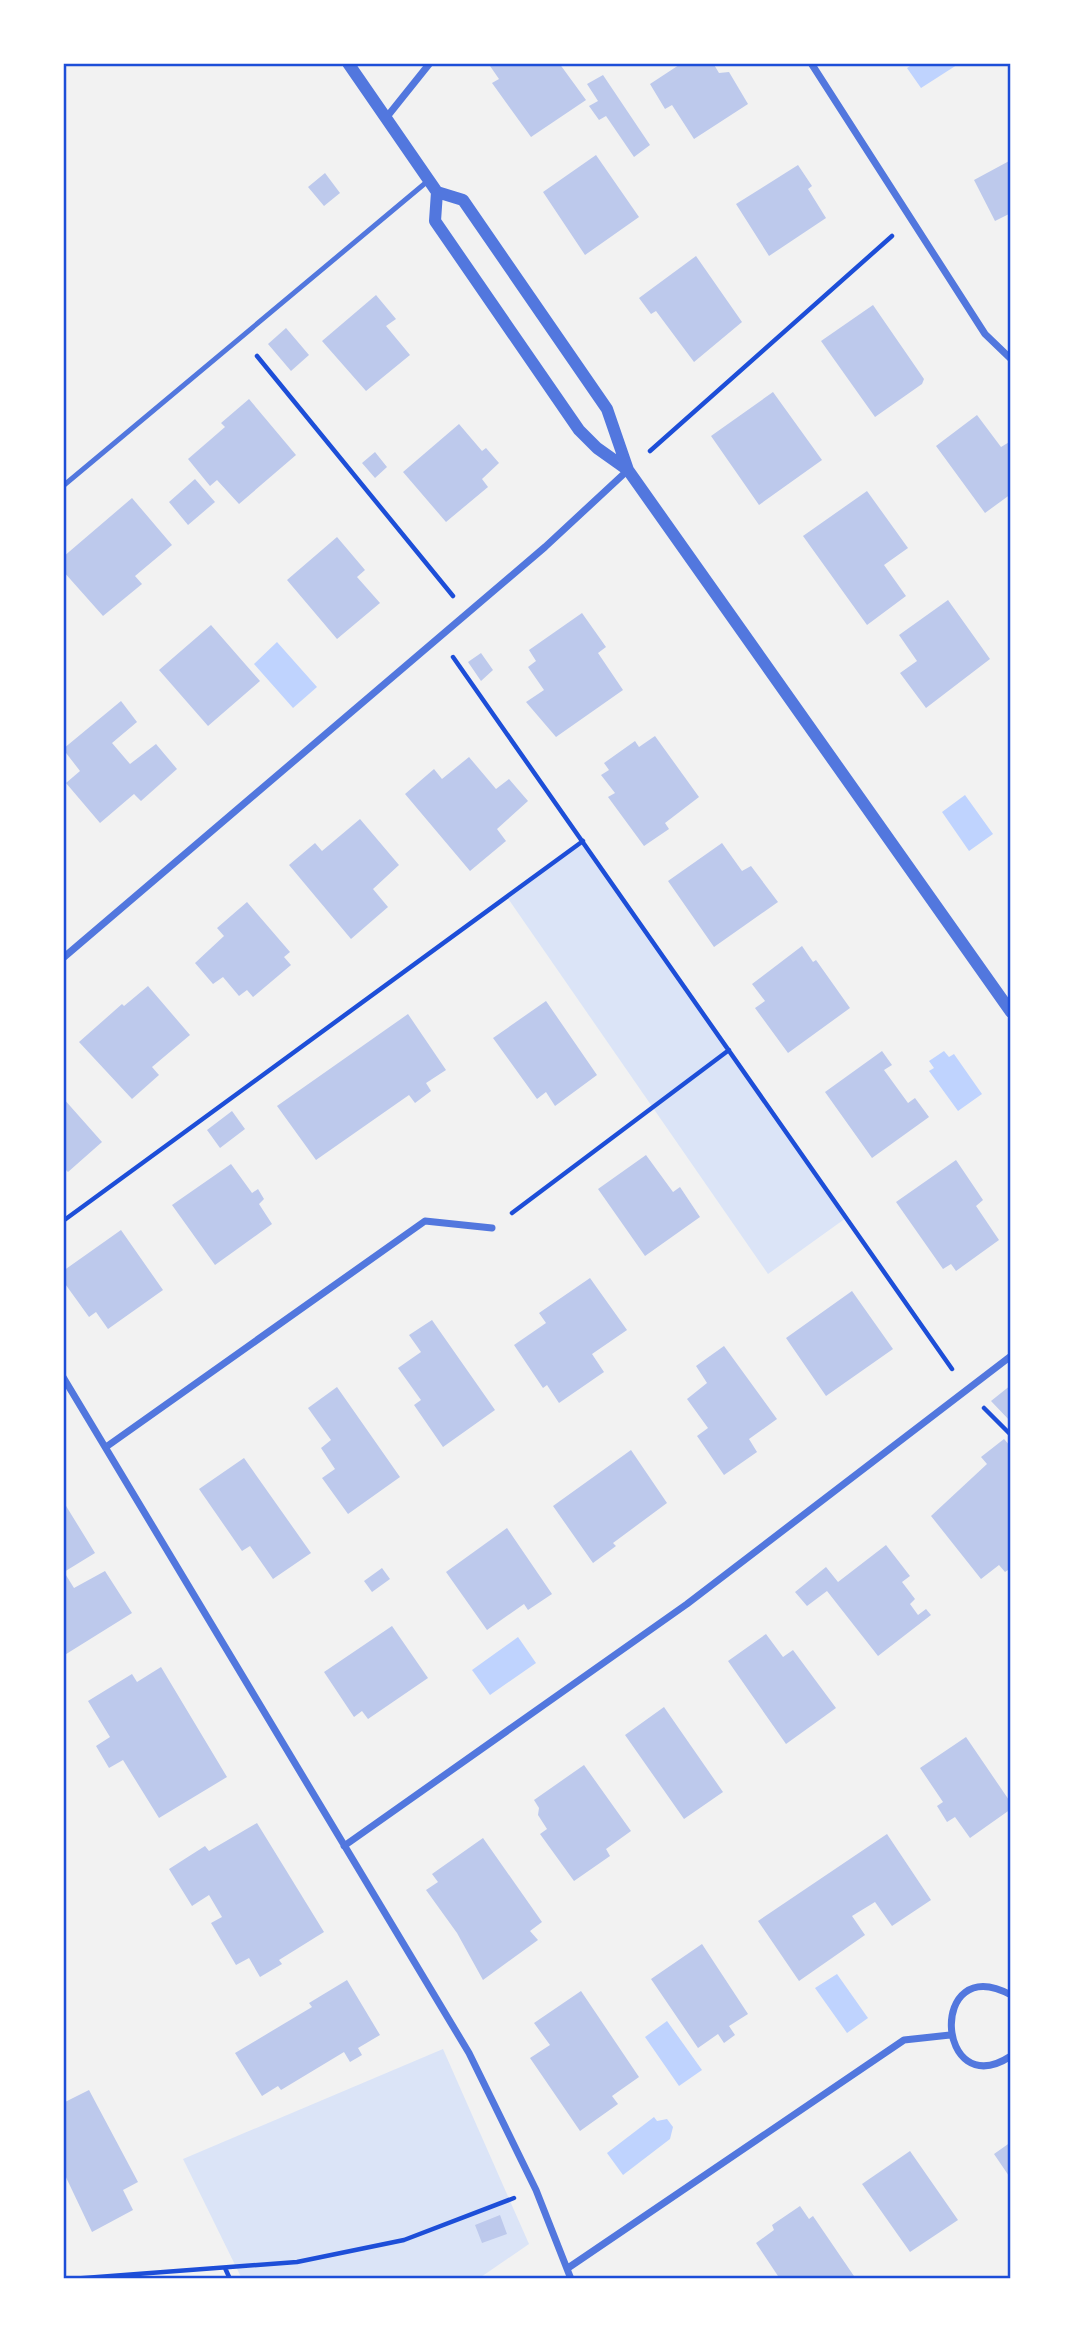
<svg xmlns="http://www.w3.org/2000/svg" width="1074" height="2342" font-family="Overpass,sans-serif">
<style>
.green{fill:#dbe4f7}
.water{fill:#bfd3fe}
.building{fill:#bdc9ec}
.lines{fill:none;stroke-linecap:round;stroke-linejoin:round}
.path{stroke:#1d4ed8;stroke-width:4.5}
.service{stroke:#5277de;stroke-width:5}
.minor{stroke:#5277de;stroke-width:7}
.tertiary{stroke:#5277de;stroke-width:12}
.neatline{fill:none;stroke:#1d4ed8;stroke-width:2.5}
</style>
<rect width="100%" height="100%" fill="#f2f2f2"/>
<path class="green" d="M583,841L846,1218L768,1274L507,897Z
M443,2049L529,2244L478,2279H242L183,2159Z"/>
<path class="water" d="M915,63H960L921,88L907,68Z
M277,642L317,687L293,708L254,664Z
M965,795L993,834L969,851L942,812Z
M944,1051L949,1057L954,1054L982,1094L958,1111L929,1071L934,1068L929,1061Z
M518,1637L536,1663L490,1695L472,1670Z
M837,1974L868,2018L847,2033L815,1988Z
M667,2021L702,2070L679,2086L645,2037Z
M654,2117L657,2121L667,2119L673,2127L670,2139L623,2175L607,2153Z"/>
<path class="building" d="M494,63H559L586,100L531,137L492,83L499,79L490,66Z
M682,63H713L719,73L729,72L748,104L694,139L672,105L665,109L650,84Z
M603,75L650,145L634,157L606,116L599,120L589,106L598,101L587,84Z
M596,155L639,217L585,255L543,192Z
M1011,160V213L995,221L974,180Z
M798,165L812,186L808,189L826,218L769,256L736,204Z
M325,173L340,193L324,206L308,187Z
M696,256L742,322L694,362L656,311L651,314L639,298Z
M376,295L396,319L386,326L410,355L366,391L322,341Z
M873,305L924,379L922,384L875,417L821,341Z
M286,328L309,355L291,371L268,344Z
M773,392L822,460L759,505L711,436Z
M249,399L296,455L239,504L217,480L210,486L188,459L225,427L221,423Z
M977,415L1001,447L1011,441V494L985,513L936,446Z
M459,424L482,451L486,448L499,463L482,479L488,487L446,522L403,472Z
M375,452L387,467L375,478L362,463Z
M195,479L215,502L188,525L169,502Z
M867,491L908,548L884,565L906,596L867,625L803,536Z
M132,498L172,545L135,576L142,584L103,616L63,571V557Z
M337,537L365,570L357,577L380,603L337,639L287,580Z
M948,600L990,659L926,708L900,673L917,661L899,635Z
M582,613L606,647L598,653L623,690L556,737L526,702L544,690L528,667L536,661L529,650Z
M211,625L260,681L208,726L159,670Z
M481,653L493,670L481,681L468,662Z
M121,701L137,722L112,743L130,764L156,744L177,769L141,801L134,794L100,823L66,783L80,771L63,749Z
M655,736L699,797L665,823L669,829L644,846L608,797L615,793L601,775L609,770L604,763L635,741L639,747Z
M469,757L496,789L509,779L528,801L497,829L506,841L470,871L405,794L434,769L442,779Z
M360,819L399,865L373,889L388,907L351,939L289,865L315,843L322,851Z
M722,843L742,871L751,866L778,902L714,947L668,881Z
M247,902L290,952L284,957L291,965L253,997L247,990L239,996L223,977L213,984L195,963L224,936L217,928Z
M802,946L813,962L816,960L850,1008L788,1053L755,1008L765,1001L752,984Z
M148,986L190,1035L152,1067L159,1075L132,1099L79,1042L122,1004L124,1006Z
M546,1001L597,1075L555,1106L546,1092L537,1099L493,1038Z
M408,1014L446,1070L426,1083L431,1091L415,1103L409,1095L316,1160L277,1106Z
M882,1051L892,1065L884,1070L908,1103L915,1098L929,1117L872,1158L825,1092Z
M63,1098L102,1142L68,1172L63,1167Z
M232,1111L245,1129L220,1148L207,1130Z
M646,1155L673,1192L680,1187L700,1217L645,1256L598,1189Z
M956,1160L983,1200L976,1206L999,1240L956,1271L951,1264L943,1269L896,1202Z
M231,1164L252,1193L258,1189L264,1199L259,1204L272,1224L215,1265L172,1205Z
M121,1230L163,1290L108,1329L96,1312L89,1317L63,1281V1271Z
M590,1278L627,1330L592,1354L604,1372L559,1403L547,1385L543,1388L514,1345L546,1323L539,1313Z
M852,1291L893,1349L826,1396L786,1338Z
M432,1320L495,1410L443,1447L414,1405L421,1400L398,1368L421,1352L409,1335Z
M724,1346L777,1419L749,1439L757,1452L724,1475L697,1436L708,1428L687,1399L707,1383L696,1366Z
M1011,1385V1422L991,1401Z
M337,1387L400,1477L348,1514L322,1478L335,1469L321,1448L331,1440L308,1408Z
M1004,1439L1011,1447V1568L1005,1572L999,1565L981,1579L931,1516L987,1464L981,1457Z
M631,1450L667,1503L613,1543L616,1546L593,1563L553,1506Z
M244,1458L311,1553L273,1579L250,1546L242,1551L199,1489Z
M63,1501L95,1553L64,1572L74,1588L105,1571L132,1613L63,1656Z
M507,1528L552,1594L528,1610L524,1604L487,1630L446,1572Z
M886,1545L910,1576L902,1582L915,1599L910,1604L918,1615L926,1609L931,1615L878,1656L827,1591L807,1606L795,1592L826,1567L838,1582Z
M382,1568L390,1579L372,1592L364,1581Z
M392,1626L428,1678L368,1719L362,1711L354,1717L324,1672Z
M766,1634L783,1657L793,1650L836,1708L786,1744L728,1661Z
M161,1667L227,1777L159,1818L123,1760L109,1768L96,1746L110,1737L88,1701L132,1674L137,1682Z
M664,1707L723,1792L684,1819L625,1735Z
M966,1737L1011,1803V1809L970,1838L955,1817L947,1822L937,1806L943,1802L920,1768Z
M584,1765L631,1831L606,1849L610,1856L574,1881L540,1834L547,1829L538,1815L539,1808L534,1800Z
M257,1823L324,1932L279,1960L282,1964L260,1977L249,1958L236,1965L211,1923L222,1917L209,1895L192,1906L169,1869L205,1846L209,1851Z
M887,1834L931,1900L892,1926L875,1902L852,1916L865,1935L799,1981L758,1921Z
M483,1838L542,1922L530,1931L538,1940L483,1980L457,1933L426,1890L438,1882L432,1874Z
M702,1944L748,2014L729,2026L735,2035L724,2043L718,2034L698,2048L651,1979Z
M347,1980L380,2035L358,2048L362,2055L350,2062L344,2052L281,2090L278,2086L262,2096L235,2053L312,2007L309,2003Z
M581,1991L639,2077L612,2096L618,2104L580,2131L530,2058L550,2045L534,2023Z
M89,2090L138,2182L123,2190L133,2210L92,2232L63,2171V2103Z
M1011,2142V2179L994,2154Z
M910,2151L958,2220L910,2252L862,2184Z
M800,2206L809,2219L813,2216L856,2279H780L756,2243L774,2230L772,2225Z
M500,2215L507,2234L482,2243L475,2225Z"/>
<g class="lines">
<path class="path" d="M257,356L453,596
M650,451L892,236
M453,657L952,1369
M512,1213L729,1050
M63,1221L583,841
M984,1408L1011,1435
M225,2268L230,2279
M71,2279L297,2262L404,2240L514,2198"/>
<path class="service" d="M63,486L429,180"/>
<path class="minor" d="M811,63L985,334L1011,359
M386,118L430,63
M63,958L545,547L628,470
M63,1377L469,2053L536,2190L571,2279
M106,1447L425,1221L492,1228
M344,1846L687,1604L1011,1356
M1011,1995C927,1950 936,2105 1011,2056
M568,2268L904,2040L950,2035"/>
<path class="tertiary" d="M348,63L437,192L435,221L579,430L597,448L628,470
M437,192L463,200L607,409L628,470L1011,1012"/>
</g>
<rect width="1074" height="2342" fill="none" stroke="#ffffff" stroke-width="130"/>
<rect x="65" y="65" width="944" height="2212" class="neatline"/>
</svg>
